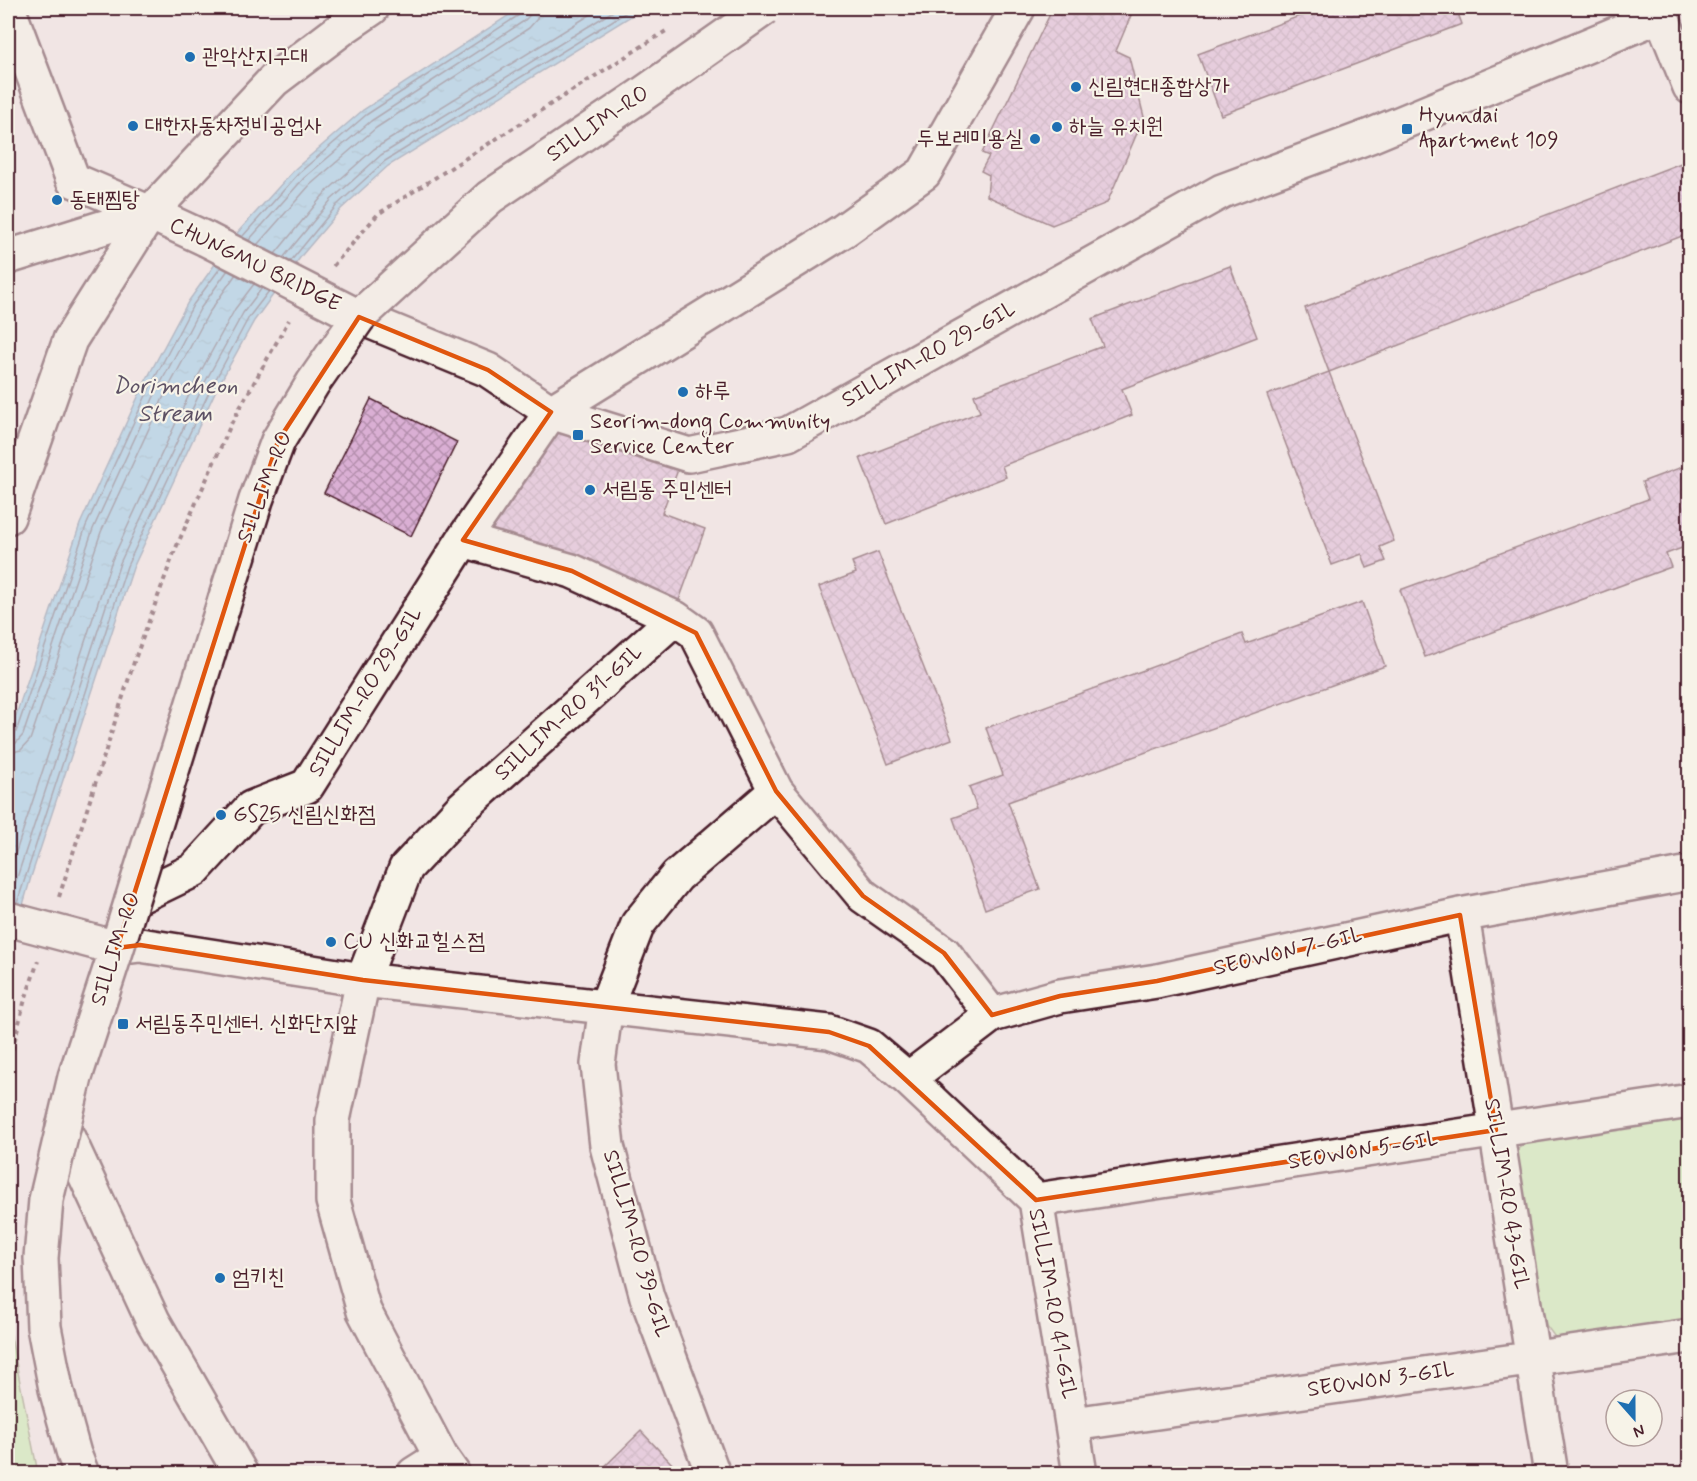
<svg xmlns="http://www.w3.org/2000/svg" width="1697" height="1481" font-family="Mynerve,'Poor Story',sans-serif">
<style>
.park{fill:#c2eba6;stroke:#868568;stroke-width:1.5}
.water{fill:url(#water-ripples);stroke:#70839d;stroke-width:1.5}
.lines{fill:none;stroke-linecap:round;stroke-linejoin:round}
.shore{stroke:#636277;stroke-width:1.5}
.building{fill:url(#building-cross-hatch);stroke:#4a1f2b;stroke-width:1.5}
.minor-casing{stroke:#4a1f2b;stroke-width:38}
.secondary-casing{stroke:#4a1f2b;stroke-width:38}
.path{stroke:#4a1f2b;stroke-width:4;stroke-dasharray:4.5 4.5;stroke-linecap:butt}
.minor{stroke:#f7f3e8;stroke-width:33}
.secondary{stroke:#f7f3e8;stroke-width:33}
.secondary-bridge-casing{stroke:#4a1f2b;stroke-width:38;stroke-linecap:butt}
.secondary-bridge{stroke:#f7f3e8;stroke-width:33}
.marked{fill:none;stroke:#e0560e;stroke-width:4.5;stroke-linejoin:round}
.poi-dot{fill:#1f6fb2;stroke:#f7f3e8;stroke-width:2}
.labels{text-anchor:middle;dominant-baseline:central;stroke-width:4.5;stroke-linejoin:round;paint-order:stroke}
.poi-label{font-size:22px;fill:#4a1f2b;stroke:#f7f3e8;text-anchor:start}
.street-label{font-size:22px;fill:#4a1f2b;stroke:#f7f3e8}
.water-label{font-size:24px;font-style:italic;fill:#5d5164;stroke:#f7f3e8}
</style>
<defs>
<pattern id="water-ripples" width="26" height="14" patternUnits="userSpaceOnUse" patternTransform="scale(1.5)"><rect width="26" height="14" fill="#89c6e9"/><path d="M2 4q2-2 4 0t4 0M15 11q2-2 4 0t4 0" fill="none" stroke="#78aac8"/></pattern>
<pattern id="building-cross-hatch" width="8" height="8" patternUnits="userSpaceOnUse" patternTransform="scale(1.5)"><rect width="8" height="8" fill="#daafd4"/><path d="M0 0l8 8M0 8l8-8" fill="none" stroke="#b38eac"/></pattern>
</defs>
<rect width="100%" height="100%" fill="#f1e5e4"/>
<filter id="ink" filterUnits="userSpaceOnUse"><feTurbulence type="fractalNoise" baseFrequency=".0167" numOctaves="2"/><feDisplacementMap in="SourceGraphic" scale="12" xChannelSelector="R" yChannelSelector="G"/><feConvolveMatrix kernelMatrix="1 2 1 2 8 2 1 2 1" color-interpolation-filters="sRGB"/></filter>
<g filter="url(#ink)">
<path class="park" d="M1689,1116V1320L1557,1340L1546,1325L1515,1151L1526,1143Z
M8,1327H9L38,1473H8Z"/>
<path class="water" d="M520,8H644L388,166L341,209L302,255L254,321L216,390L133,568L31,877L8,957V739L80,524L143,386L188,302L238,232L295,169L363,110Z"/>
<g class="lines">
<path class="shore" d="M242,237L299,173L366,115L519,15L522,12V8
M249,240L304,178L371,121L524,21L529,16L530,8
M257,245L310,185L376,128L529,28L537,19L539,8
M275,254L325,193L374,149L601,8
M283,258L331,200L381,155L618,8
M290,262L337,205L385,161L633,8
M8,737L13,736L16,732L86,526L149,389L193,305L221,267
M8,744L16,743L23,735L93,529L156,392L200,309L228,270
M8,753L21,750L30,740L101,532L164,396L208,314L236,274
M8,876L112,560L196,380L235,309L254,284
M9,902L120,563L204,384L243,313L262,288
M17,903L127,566L211,388L249,317L269,291"/>
</g>
<path class="building" d="M1053,8H1134L1116,51L1129,57L1144,117L1107,203L1052,225L987,196L989,175L981,171L989,156L982,153Z
M1321,8H1456L1462,24L1221,115L1198,54Z
M1681,163L1690,185V233L1329,372L1305,308Z
M1230,266L1257,337L1122,389L1132,415L1002,466L1006,477L886,524L860,458L980,412L974,395L1103,346L1092,319Z
M1329,372L1394,541L1380,547L1386,561L1367,568L1362,554L1332,565L1267,395Z
M371,399L457,442L411,536L324,493Z
M556,423L679,467L662,513L705,529L678,603L479,532Z
M1690,464V545L1666,554L1671,567L1425,657L1400,590L1648,499L1642,482Z
M878,552L952,739L888,764L819,587L856,573L852,562Z
M1362,602L1385,666L1008,802L1040,889L985,909L953,818L977,809L969,787L1003,775L986,728L1242,634L1246,644Z
M641,1431L675,1467L669,1474H597Z"/>
<g class="lines">
<defs>
<path id="minor" d="M8,8L73,180L150,213
M8,257L150,213
M359,317L488,370L551,412L689,455L788,434L1222,191L1370,136L1661,15L1690,87
M463,540L572,571L675,618L696,633L776,791L863,896L944,953L992,1015
M132,900L194,870L251,808L307,786L463,540L551,412L843,231L924,173L1018,8
M1460,915L1463,922L1551,1474
M117,948L140,945L363,980L829,1032L869,1046L908,1079L1036,1200L1080,1474
M908,1079L992,1015L1060,996L1157,981L1460,915L1690,873
M63,1127L153,1321L241,1474
M1036,1200L1690,1101
M1073,1424L1690,1336
M414,1474L441,1457
M453,1474L441,1457L364,1311L333,1201V1120L363,980L406,868L462,808L675,618
M713,1474L647,1297L607,1146L598,1064L606,1006L638,924L677,876L776,791"/>
<path id="secondary" d="M150,213L206,239
M8,517L70,340L150,213L274,80L344,27L372,8"/>
</defs>
<use href="#minor" class="minor-casing"/>
<use href="#secondary" class="secondary-casing"/>
<path class="path" d="M333,266L378,214L666,31
M59,897L135,659L175,550L232,422L289,320
M8,1067L24,1003L38,961"/>
<use href="#minor" class="minor"/>
<use href="#secondary" class="secondary"/>
<defs>
<path id="secondary-bridge" d="M206,239L359,317
M8,919L117,948
M82,1474L74,1454L56,1389L44,1327L41,1258L46,1200L75,1077L117,948L256,500L278,441L313,383L359,317L490,197L640,96L765,8"/>
</defs>
<use href="#secondary-bridge" class="secondary-bridge-casing"/>
<use href="#secondary-bridge" class="secondary-bridge"/>
</g>
</g>
<path d="M0 0H1697V1481H0ZM359,317L488,370L551,412L463,540L572,571L696,633L776,791L863,896L944,953L992,1015L1060,996L1157,981L1460,915L1496,1130L1036,1200L869,1046L829,1032L363,980L140,945L117,948L278,441Z" fill="#f1e5e4" fill-opacity=".55" fill-rule="evenodd"/>
<path class="marked" d="M359,317L488,370L551,412L463,540L572,571L696,633L776,791L863,896L944,953L992,1015L1060,996L1157,981L1460,915L1496,1130L1036,1200L869,1046L829,1032L363,980L140,945L117,948L278,441Z"/>
<g class="poi-dot">
<circle cx="190" cy="57" r="6"/>
<circle cx="1076" cy="87" r="6"/>
<circle cx="133" cy="126" r="6"/>
<circle cx="1057" cy="127" r="6"/>
<rect x="1401" y="123" width="12" height="12" rx="3"/>
<circle cx="1035" cy="139" r="6"/>
<circle cx="57" cy="200" r="6"/>
<circle cx="683" cy="392" r="6"/>
<rect x="572" y="429" width="12" height="12" rx="3"/>
<circle cx="590" cy="490" r="6"/>
<circle cx="221" cy="815" r="6"/>
<circle cx="331" cy="942" r="6"/>
<rect x="117" y="1018" width="12" height="12" rx="3"/>
<circle cx="220" cy="1278" r="6"/>
</g>
<g class="labels">
<g class="poi-label">
<text x="202" y="57">관악산지구대</text>
<text x="1088" y="87">신림현대종합상가</text>
<text x="1419" y="116">Hyundai<tspan x="1419" dy="25">Apartment 109</tspan></text>
<text x="145" y="126">대한자동차정비공업사</text>
<text x="1069" y="127">하늘 유치원</text>
<text x="1023" y="139" text-anchor="end">두보레미용실</text>
<text x="69" y="200">동태찜탕</text>
<text x="695" y="392">하루</text>
<text x="590" y="422">Seorim-dong Community<tspan x="590" dy="25">Service Center</tspan></text>
<text x="602" y="490">서림동 주민센터</text>
<text x="233" y="815">GS25 신림신화점</text>
<text x="343" y="942">CU 신화교힐스점</text>
<text x="135" y="1024">서림동주민센터. 신화단지앞</text>
<text x="232" y="1278">엄키친</text>
</g>
<g class="street-label">
<text transform="translate(598 124) rotate(-34)">SILLIM-RO</text>
<text transform="translate(255 265) rotate(26)">CHUNGMU BRIDGE</text>
<text transform="translate(929 355) rotate(-29)">SILLIM-RO 29-GIL</text>
<text transform="translate(265 487) rotate(-69)">SILLIM-RO</text>
<text transform="translate(366 692) rotate(-58)">SILLIM-RO 29-GIL</text>
<text transform="translate(569 713) rotate(-42)">SILLIM-RO 31-GIL</text>
<text transform="translate(116 949) rotate(-72)">SILLIM-RO</text>
<text transform="translate(1288 952) rotate(-13)">SEOWON 7-GIL</text>
<text transform="translate(1363 1151) rotate(-9)">SEOWON 5-GIL</text>
<text transform="translate(1506 1194) rotate(81)">SILLIM-RO 43-GIL</text>
<text transform="translate(636 1244) rotate(74)">SILLIM-RO 39-GIL</text>
<text transform="translate(1052 1304) rotate(80)">SILLIM-RO 41-GIL</text>
<text transform="translate(1381 1380) rotate(-8)">SEOWON 3-GIL</text>
</g>
<g class="water-label">
<text x="175" y="386">Dorimcheon<tspan x="175" dy="28">Stream</tspan></text>
</g>
</g>
<rect width="1697" height="1481" fill="none" stroke="#f7f3e8" stroke-width="30"/>
<rect x="15" y="15" width="1667" height="1451" fill="none" stroke="#4a1f2b" stroke-width="2" filter="url(#ink)"/>
<g transform="translate(1634 1418) rotate(159)"><circle r="28" fill="#f7f3e8" stroke="#b29e9c" stroke-width="1.5"/>
<path d="M0-4.5L10 22L0 15L-10 22Z" fill="#1f6fb2"/>
<text y="-9" font-size="16" font-weight="bold" text-anchor="middle" fill="#4a1f2b">N</text>
</g>
</svg>
